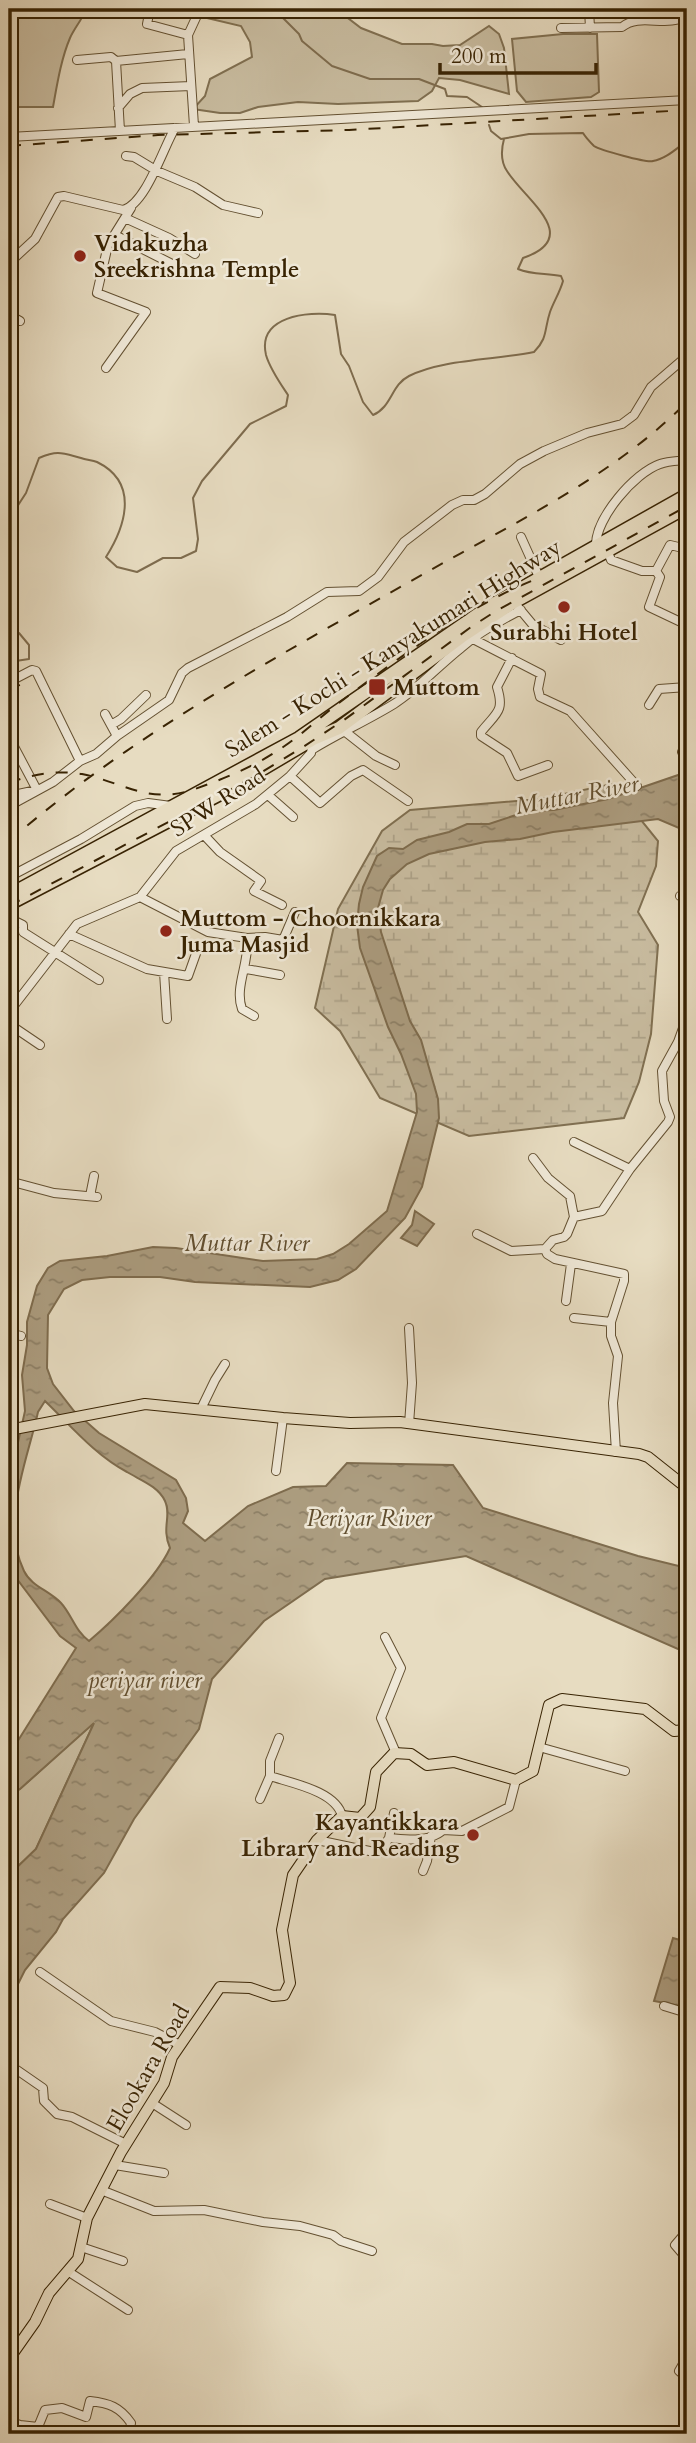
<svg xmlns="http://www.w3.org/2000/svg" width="696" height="2443" font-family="Cardo,serif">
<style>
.green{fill:#c9bda1;stroke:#807052;stroke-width:2}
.wetland{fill:url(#wetland-marsh);stroke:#807052;stroke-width:2}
.water{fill:url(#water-ripples);stroke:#7e6c4e;stroke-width:2;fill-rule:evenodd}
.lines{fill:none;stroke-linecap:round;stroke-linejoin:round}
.stream{stroke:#7e6c4e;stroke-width:2}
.minor-casing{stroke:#645132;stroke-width:10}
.major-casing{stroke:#382303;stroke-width:12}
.highway-casing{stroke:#382303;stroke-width:15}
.minor{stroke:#efe8d7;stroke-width:8}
.major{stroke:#e7dcc1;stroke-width:10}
.highway{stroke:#e7dcc1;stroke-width:12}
.rail{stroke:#382303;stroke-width:2;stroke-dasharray:12 12;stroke-linecap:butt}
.poi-dot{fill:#8f2418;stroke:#efe8d7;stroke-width:2.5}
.labels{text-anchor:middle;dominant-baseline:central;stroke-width:5;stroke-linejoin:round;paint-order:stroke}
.poi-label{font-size:23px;font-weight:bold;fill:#382303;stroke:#efe8d7;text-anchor:start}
.street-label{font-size:23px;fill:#382303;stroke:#efe8d7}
.water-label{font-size:24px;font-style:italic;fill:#614e2f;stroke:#efe8d7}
</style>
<defs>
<pattern id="wetland-marsh" width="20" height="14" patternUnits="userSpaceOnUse" patternTransform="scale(1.75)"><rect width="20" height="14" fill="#c9bda1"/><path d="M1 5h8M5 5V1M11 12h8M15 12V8" fill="none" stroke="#ada289"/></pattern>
<pattern id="water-ripples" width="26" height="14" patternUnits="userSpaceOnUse" patternTransform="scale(1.75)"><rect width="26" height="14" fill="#ac9d80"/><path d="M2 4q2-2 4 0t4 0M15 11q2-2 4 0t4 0" fill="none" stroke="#8d8067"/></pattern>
</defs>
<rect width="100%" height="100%" fill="#e7dcc1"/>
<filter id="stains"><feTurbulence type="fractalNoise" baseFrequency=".00286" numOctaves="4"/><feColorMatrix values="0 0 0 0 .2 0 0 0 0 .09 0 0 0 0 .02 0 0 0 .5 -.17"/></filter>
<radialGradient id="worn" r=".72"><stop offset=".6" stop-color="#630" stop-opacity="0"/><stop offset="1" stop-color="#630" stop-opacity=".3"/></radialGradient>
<path class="green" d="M9,9H86C82,20 75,27 70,38C61,59 57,85 53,107H9Z
M219,9H336L361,28L402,44H432L443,46L460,45L489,26L499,34L504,48L509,94L460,80L439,78L432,91L418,101L338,104L298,102L258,107L240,113H220L193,109L205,96L210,79L252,57L250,42L241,26L207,18Z
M563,34H597L599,92L591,97L526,102L517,91L512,39Z
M95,1721L36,1849L9,1875V1795L20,1789Z"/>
<path class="wetland" d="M612,784L658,841L656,866L638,912L658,945L651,1034L639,1082L624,1118L469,1136L380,1098L340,1031L315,1008L338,909L382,831L410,810L540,799Z"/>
<path class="water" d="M687,772V828H679L658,819L553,832L520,839L485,842L429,854L407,864L390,879L383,890L378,908L381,932L410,1021L421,1040L438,1099L439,1118L422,1187L405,1218L356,1269L338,1280L310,1287L195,1282L160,1277H110L82,1280L64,1289L48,1315L47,1368L53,1384L74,1411L99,1433L176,1480L186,1498L188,1511L183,1523L205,1541L248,1506L293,1487L326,1486L347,1463L453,1465L483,1508L638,1556L687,1568V1653L466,1556L325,1579L264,1621L212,1679L199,1729L134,1819L104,1873L63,1919L56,1932L25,1970L9,2002V1875L36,1849L94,1723L20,1789L9,1795V1755L76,1648L60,1636L14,1575L9,1564V1483L25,1411L22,1375L27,1345V1322L37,1286L48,1268L60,1261L107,1256L153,1247L176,1248L263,1261L317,1259L333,1254L349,1244L387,1211L417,1112L416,1094L401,1054L388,1027L360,948L357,925L359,904L363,887L377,856L389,848L403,849L417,840L449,832L467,824H489L528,811L554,810L608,799ZM45,1401C70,1425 96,1456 127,1472C140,1480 158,1486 165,1501C172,1516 161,1527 170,1548C157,1577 114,1620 89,1641C75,1631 72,1615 61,1603C50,1591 31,1586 24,1571C0,1522 27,1462 38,1412Z
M415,1211L434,1224L417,1246L401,1238L412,1225Z
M673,1938L687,1942V2005L681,2006L654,2001Z"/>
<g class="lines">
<path class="stream" d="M279,9L281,16L299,34L302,41L332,66L370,79H419L445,89L447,96L467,97L482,107
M489,125L491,131L501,139L529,134L583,133C586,138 590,142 594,146C600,150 646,163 653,161C666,159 677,148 687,141
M9,526L13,513L26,493L39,458C58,450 62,453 81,458C86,460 92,460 97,462C140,483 125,527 106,557L117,567L137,572L163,558H181L196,551L198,539L193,498L202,481L250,424L286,406L288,395C280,383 270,369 266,355C257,316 308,311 335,315L341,354L349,366L363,402L373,415C392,407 391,385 409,376C442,359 496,360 534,352C548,338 544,330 550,312C554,301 560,292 563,281L561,276C546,273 532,275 518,269L523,258C584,237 525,200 507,171C501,162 501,150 504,139
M9,627L19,633L29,645V659L9,662"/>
<defs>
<path id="minor" d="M150,9L147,24L188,35
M360,9L375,13L379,9
M396,9L411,14L446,13V9
M589,9L590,28
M561,28L622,27C640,12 668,29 687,15
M77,60L111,57L116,61L188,54
M116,61L120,131
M118,108L130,94L142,88L191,86
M194,126L188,35L200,9
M9,137L687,100
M126,156L134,157L157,171L195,187L223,205L258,213
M125,218L169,238L195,254
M115,235L182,269
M9,263L35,239L58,197L64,196L123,210C146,204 163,148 175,128
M9,315L20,321
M106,368L146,312L97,293L108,245L131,208
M521,537L539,577
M596,545C596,518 634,473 660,464C668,461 678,461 687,460
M608,552L611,560L642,571H656L660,577L649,607L687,625
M656,571L670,545L687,549
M518,607L533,625L561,640
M473,639L541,674L538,689L540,697L570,711L637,786
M512,658L497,687C505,712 496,713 481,732V736L507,753L518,776L548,765
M9,682L32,670L36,671L80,761L53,782L9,806
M649,705L659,689L687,687
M111,725L121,719L146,695
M343,730L376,756L395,765
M117,736L169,700L182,673L188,668L287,617L327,592L359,591L378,577L404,542L452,505L463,500H474L485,494L520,464L544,451L587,433L622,424L634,415L651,387L687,356
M9,737L37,790L9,796
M313,749C339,733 368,720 394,704C419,688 438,666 461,648C479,632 499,621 521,610
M682,752L687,751
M80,761L96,754L117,736L105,714
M290,776L320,803L351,776L363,770L408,801
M268,795L293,817
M204,835L220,852L261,881L254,891L282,905
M9,877L81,839L135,806L148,803L171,806
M680,896L687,897
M140,897L208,932L247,938L265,937L283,940L301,949
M9,918L23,925V932L99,980
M69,934L147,969L188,976L198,948
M247,938C250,962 234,987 242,1009L254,1016
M283,940L295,912
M246,969L280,975
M164,972L167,1019
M9,1012L77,924L140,897L176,851L256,804L290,776L311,753L313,739
M9,1024L40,1045
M574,1142L630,1169
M9,1181L54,1193L97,1197
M90,1196L94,1176
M574,1217L602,1211L630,1169L668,1122L670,1117L664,1101L662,1071L678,1042L687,1017
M477,1234L511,1251L545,1249L553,1240L564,1237L567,1234L574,1217L570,1196L548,1178L533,1158
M545,1249L547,1254L555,1259L624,1274V1281L611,1322V1336L618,1356L613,1403L616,1452
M9,1270L11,1266
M566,1301L571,1264
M574,1318L611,1322
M409,1328L412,1383L409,1424
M9,1333L21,1336
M201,1409L215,1380L225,1364
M276,1471L283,1418
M385,1637L401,1668L381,1718L396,1753
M9,1687L12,1697
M539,1747L625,1771
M270,1776C291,1783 336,1791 342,1816
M260,1799L270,1776V1761L279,1738
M389,1838L394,1813
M317,1840L379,1853L389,1838C405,1840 431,1842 443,1830L462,1831L509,1807L516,1780
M423,1871L427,1861L431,1836
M40,1972L111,2021L155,2032L180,2045
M664,2006L687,2013
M17,2070L43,2088L44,2101L57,2114L72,2117L126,2144
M152,2103L186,2125
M115,2165L164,2173
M101,2190L154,2211L204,2210L263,2222L300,2226L333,2235L341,2241L372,2251
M50,2204L87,2218
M687,2231L675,2245L687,2259
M81,2247L123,2261
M687,2263L684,2268L687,2272
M69,2272L128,2310
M687,2357L679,2371L687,2378
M9,2421L20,2425L38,2427L45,2410L62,2408L86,2417L90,2401C109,2403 120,2407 131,2423L129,2434"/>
<path id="major" d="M9,1430L145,1404L283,1418L350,1423L400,1422L639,1454L648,1457L687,1488
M9,2359L35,2322L49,2293L78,2259L87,2218L121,2152L164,2083L172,2057L220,1987L250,1988L273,1996L284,1995L290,1983L282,1930L293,1875L317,1840L342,1816L360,1818L370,1807L376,1772L394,1753L411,1754L427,1765L454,1762L516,1780L533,1771L549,1705L562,1699L645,1709L674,1731L687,1730
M9,2364L12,2376L9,2391"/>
<path id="highway" d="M9,895L299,738L490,606L687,495
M9,904L224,792L313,739L339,728L464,635L514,602L687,507"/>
</defs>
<use href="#minor" class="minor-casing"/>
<use href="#major" class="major-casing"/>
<use href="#highway" class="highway-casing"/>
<use href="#minor" class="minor"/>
<use href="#major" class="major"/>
<use href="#highway" class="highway"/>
<path class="rail" d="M9,146L158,135L349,130L687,110
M9,690L30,680
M9,783C32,774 57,770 82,774C125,783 149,805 195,789C223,779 253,767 277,751C298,738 317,720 336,705C398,659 462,609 534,580
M9,841C135,732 282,654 427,572C518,521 613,476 687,402
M9,906L252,778L303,747L344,720L471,627L496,611L687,506"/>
</g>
<g class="poi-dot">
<circle cx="80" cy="256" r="7"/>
<circle cx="564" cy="607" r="7"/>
<rect x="368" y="678" width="18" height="18" rx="3.5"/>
<circle cx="166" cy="931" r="7"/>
<circle cx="473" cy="1835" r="7"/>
</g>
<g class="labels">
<g class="poi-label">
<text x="94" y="243">Vidakuzha<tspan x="94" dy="26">Sreekrishna Temple</tspan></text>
<text x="564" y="632" text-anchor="middle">Surabhi Hotel</text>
<text x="393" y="687">Muttom</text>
<text x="180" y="918">Muttom - Choornikkara<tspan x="180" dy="26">Juma Masjid</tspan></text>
<text x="459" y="1822" text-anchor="end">Kayantikkara<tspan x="459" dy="26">Library and Reading</tspan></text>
</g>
<g class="street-label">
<text transform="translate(393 648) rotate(-32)">Salem - Kochi - Kanyakumari Highway</text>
<text transform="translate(218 802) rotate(-33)">SPW Road</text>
<text transform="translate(148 2068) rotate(-60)">Elookara Road</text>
</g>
<g class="water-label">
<text transform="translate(577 795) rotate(-11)">Muttar River</text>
<text x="247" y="1243">Muttar River</text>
<text x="369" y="1518">Periyar River</text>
<text x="145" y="1680">periyar river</text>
</g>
</g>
<rect width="696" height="2443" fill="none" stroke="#e7dcc1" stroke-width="35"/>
<rect x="10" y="10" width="675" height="2422" fill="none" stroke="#382303" stroke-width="3.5"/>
<rect x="18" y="18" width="661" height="2408" fill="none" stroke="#382303" stroke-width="2"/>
<path d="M440 63v10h156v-10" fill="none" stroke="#382303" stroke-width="3.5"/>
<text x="451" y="63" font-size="21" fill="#382303" stroke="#efe8d7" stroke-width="5" paint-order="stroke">200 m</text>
<rect width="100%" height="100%" filter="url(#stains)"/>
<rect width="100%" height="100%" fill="url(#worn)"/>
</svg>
